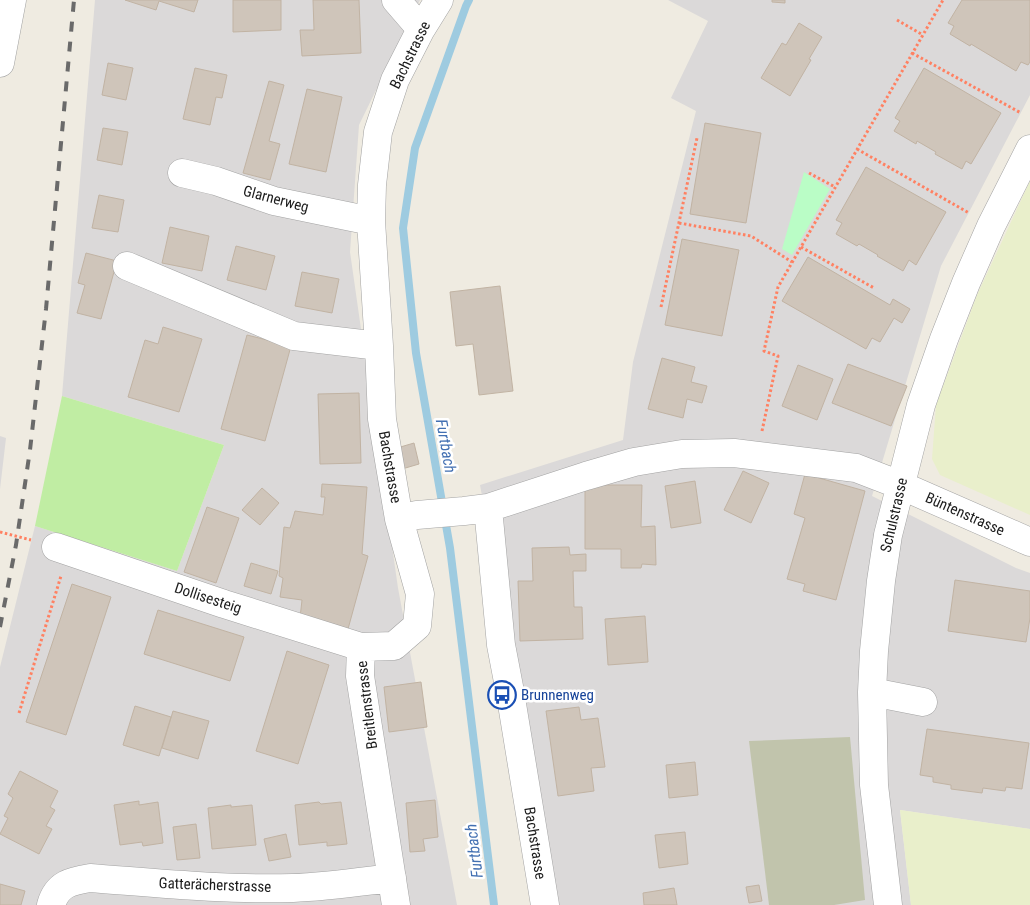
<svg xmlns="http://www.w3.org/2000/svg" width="1030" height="905" font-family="'Roboto Condensed',sans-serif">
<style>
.residential{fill:#dbd9d9}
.construction{fill:#c1c4ac}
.farmland{fill:#e9efcb}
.grass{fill:#c0eda3}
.park{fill:#bafdc6}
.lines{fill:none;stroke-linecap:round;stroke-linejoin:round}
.stream{stroke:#9ecbe0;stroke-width:8}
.building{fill:#cfc5ba;stroke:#c1b3a3}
.minor-casing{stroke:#a3a3a3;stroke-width:29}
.path{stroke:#ff8162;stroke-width:3;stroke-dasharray:2.5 2.5;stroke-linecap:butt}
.minor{stroke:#fff;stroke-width:28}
.rail{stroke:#6a6a6a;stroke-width:4;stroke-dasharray:10 10;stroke-linecap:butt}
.labels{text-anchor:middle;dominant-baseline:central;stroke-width:5;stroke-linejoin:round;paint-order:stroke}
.street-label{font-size:15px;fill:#1c1c1c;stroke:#fff}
.transit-label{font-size:15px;fill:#164399;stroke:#fff;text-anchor:start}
.water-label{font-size:16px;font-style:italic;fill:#4370b2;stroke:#fff}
</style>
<rect width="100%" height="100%" fill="#efebe1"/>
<path class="residential" d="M95,0H420L359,125L350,252L398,588L457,905H0V667L35,526L177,571L224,445L62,396Z
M668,0H1030V95L941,266L872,496L1016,568L1030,573V829L900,810L911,905H558L480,485L623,440L633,362L696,111L671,98L708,21Z
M0,436L6,438L0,489Z"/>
<path class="construction" d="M850,737L865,900L834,905H769L749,741Z"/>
<path class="farmland" d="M1030,181V515L940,475L932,459L936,405L977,295Z
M900,810L1030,829V905H911Z"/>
<path class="grass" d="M62,396L224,445L177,571L35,526Z"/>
<path class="park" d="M804,172L830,189L792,255L782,249Z"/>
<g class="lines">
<path class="stream" d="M469,0L466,6L415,148L403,228L416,353L450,548L494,905"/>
</g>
<path class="building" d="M125,0H198L194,12L159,1L156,10Z
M233,0H281V30L233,32Z
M313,0H359L361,53L302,56L300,30H314Z
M772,0H785V3L772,2Z
M962,0H1030V62L1028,65L1021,62L1016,71L971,44L970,46L950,34L954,26L948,23Z
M799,23L822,37L809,59L811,60L790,96L761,78L782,43L786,45Z
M108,63L133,68L126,100L102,95Z
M195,68L227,75L222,98L216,97L210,125L183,119Z
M924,68L1001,113L971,164L966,161L962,169L935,154L936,152L917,141L916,144L894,131L900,121L895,118Z
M269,81L284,85L269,141L280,144L270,180L243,173Z
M307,89L342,97L326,172L289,164Z
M705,123L761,133L746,223L690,214Z
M103,128L128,132L122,165L97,160Z
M866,167L946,212L916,265L909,260L903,271L877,256L878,255L859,244L857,246L836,234L842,223L836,220Z
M99,195L124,200L118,232L92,228Z
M170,227L209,236L202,271L162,263Z
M682,239L739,250L722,336L665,325Z
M236,246L275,256L266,290L227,280Z
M86,253L117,261L101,319L77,313L85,285L78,283Z
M808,257L890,305L893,299L910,309L902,323L894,318L880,342L872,338L866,349L782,301Z
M302,272L339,279L332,313L295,306Z
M500,286L513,391L479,395L473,344L456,346L450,292Z
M163,327L202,339L179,412L128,397L145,340L158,344Z
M247,335L291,346L265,441L221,429Z
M662,358L695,367L691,382L707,386L702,403L687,399L683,418L648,409Z
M848,364L907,386L891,426L832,403Z
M798,365L833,379L817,420L782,406Z
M359,393L361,463L320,464L318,394Z
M414,443L419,464L402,469L397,448Z
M743,471L769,483L751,523L724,510Z
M805,474L865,491L836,600L803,591L805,584L787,579L805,518L794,514Z
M695,481L701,523L671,528L665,486Z
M322,484L367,487L362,554L368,556L348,629L300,618L302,600L280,597L283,578L279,576L284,527L290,528L295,511L323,515L325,497H321Z
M585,485H642L641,527L655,526L656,565L642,564L641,568H621V549H585Z
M262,488L279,503L260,525L242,510Z
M207,507L239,518L216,583L184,572Z
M569,547L570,555L586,554V571H573L574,607H582L583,639L520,641L518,581H533L532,548Z
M251,563L278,571L271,594L244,586Z
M955,580L1030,591V618L1026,642L948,631Z
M72,584L111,597L66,735L26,722Z
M158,610L244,637L230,681L144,654Z
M645,616L648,662L608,665L605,619Z
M287,651L329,665L298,764L256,751Z
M421,682L427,727L389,732L384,687Z
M135,706L171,717L159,756L123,745Z
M579,707L581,720L598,718L605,767L591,768L594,791L558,796L546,711Z
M173,711L209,721L198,759L162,748Z
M927,729L1029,743L1022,789L1006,787L1005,791L983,788L982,793L951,789V785L933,782V777L920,775Z
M695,762L698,795L669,798L666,765Z
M20,771L58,791L50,807L55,810L46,826L52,829L39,854L0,834L8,818L4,816L13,798L8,794Z
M435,800L438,837L423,839L425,851L410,852L406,803Z
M139,801V805L158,802L163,843L143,846L142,842L120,845L114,805Z
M319,802L321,804L341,802L347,844L327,846V842L299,845L295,805Z
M231,805V807L252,805L256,845L212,849L208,808Z
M196,824L200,858L177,860L173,827Z
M685,832L688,864L659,868L655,835Z
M286,834L291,857L269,861L264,839Z
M0,884L25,891L21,905H0Z
M759,885L762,901L749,903L746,887Z
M674,888L677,905H644L643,893Z"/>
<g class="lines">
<defs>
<path id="minor" d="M396,0L421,29
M0,63L12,0
M182,173L216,181L274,201L371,221
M127,266L294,336L379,346
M488,508L501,645L510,692L545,905
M399,519L417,515L464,511L488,508L586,476L634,462L682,454L734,453L856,468L900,485L1030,542
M56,547L224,604L361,647
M872,692L923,702
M51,905C57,884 71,881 90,878C157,883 225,890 293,888C326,887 359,882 392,878
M396,905L360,676L361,647L394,646L417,626L420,594L399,519L382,419L379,346L371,221L372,185L378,132L395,80L421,29L439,0
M888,905L874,785L872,692L874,651L881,581L888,535L921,405L944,339L966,283L991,226L1030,149"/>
</defs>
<use href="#minor" class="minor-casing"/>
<path class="path" d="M897,20L923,35
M912,53L1021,113
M857,149L969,213
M809,173L835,187
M679,223L751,236L792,262
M801,247L874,288
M661,307L697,138
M762,431L778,356L764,351L778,287L943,0
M0,532L31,540
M19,713L61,576"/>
<use href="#minor" class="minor"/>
<path class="rail" d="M0,627L16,545L30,450L46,309L74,0"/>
</g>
<defs>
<symbol id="bus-ring" viewBox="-11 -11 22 22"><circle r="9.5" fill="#fff" stroke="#1a4fb4" stroke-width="1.5"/><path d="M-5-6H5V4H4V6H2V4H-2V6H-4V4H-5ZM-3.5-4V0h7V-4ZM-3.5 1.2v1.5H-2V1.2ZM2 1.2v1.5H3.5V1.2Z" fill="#1a4fb4"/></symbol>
</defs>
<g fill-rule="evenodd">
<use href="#bus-ring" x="486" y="679" width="32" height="32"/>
</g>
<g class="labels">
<g class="street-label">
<text transform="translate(410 55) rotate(-64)">Bachstrasse</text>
<text transform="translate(276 199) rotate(15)">Glarnerweg</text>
<text transform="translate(390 467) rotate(80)">Bachstrasse</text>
<text transform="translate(965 514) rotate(24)">Büntenstrasse</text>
<text transform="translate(894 515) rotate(-77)">Schulstrasse</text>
<text transform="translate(208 598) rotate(18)">Dollisesteig</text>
<text transform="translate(367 705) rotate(-97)">Breitlenstrasse</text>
<text transform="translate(535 843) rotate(81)">Bachstrasse</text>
<text transform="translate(215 885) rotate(2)">Gatterächerstrasse</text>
</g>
<g class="transit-label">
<text x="521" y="695">Brunnenweg</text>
</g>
<g class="water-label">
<text transform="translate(446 446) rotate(80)">Furtbach</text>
<text transform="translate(474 851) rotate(-97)">Furtbach</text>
</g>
</g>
</svg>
